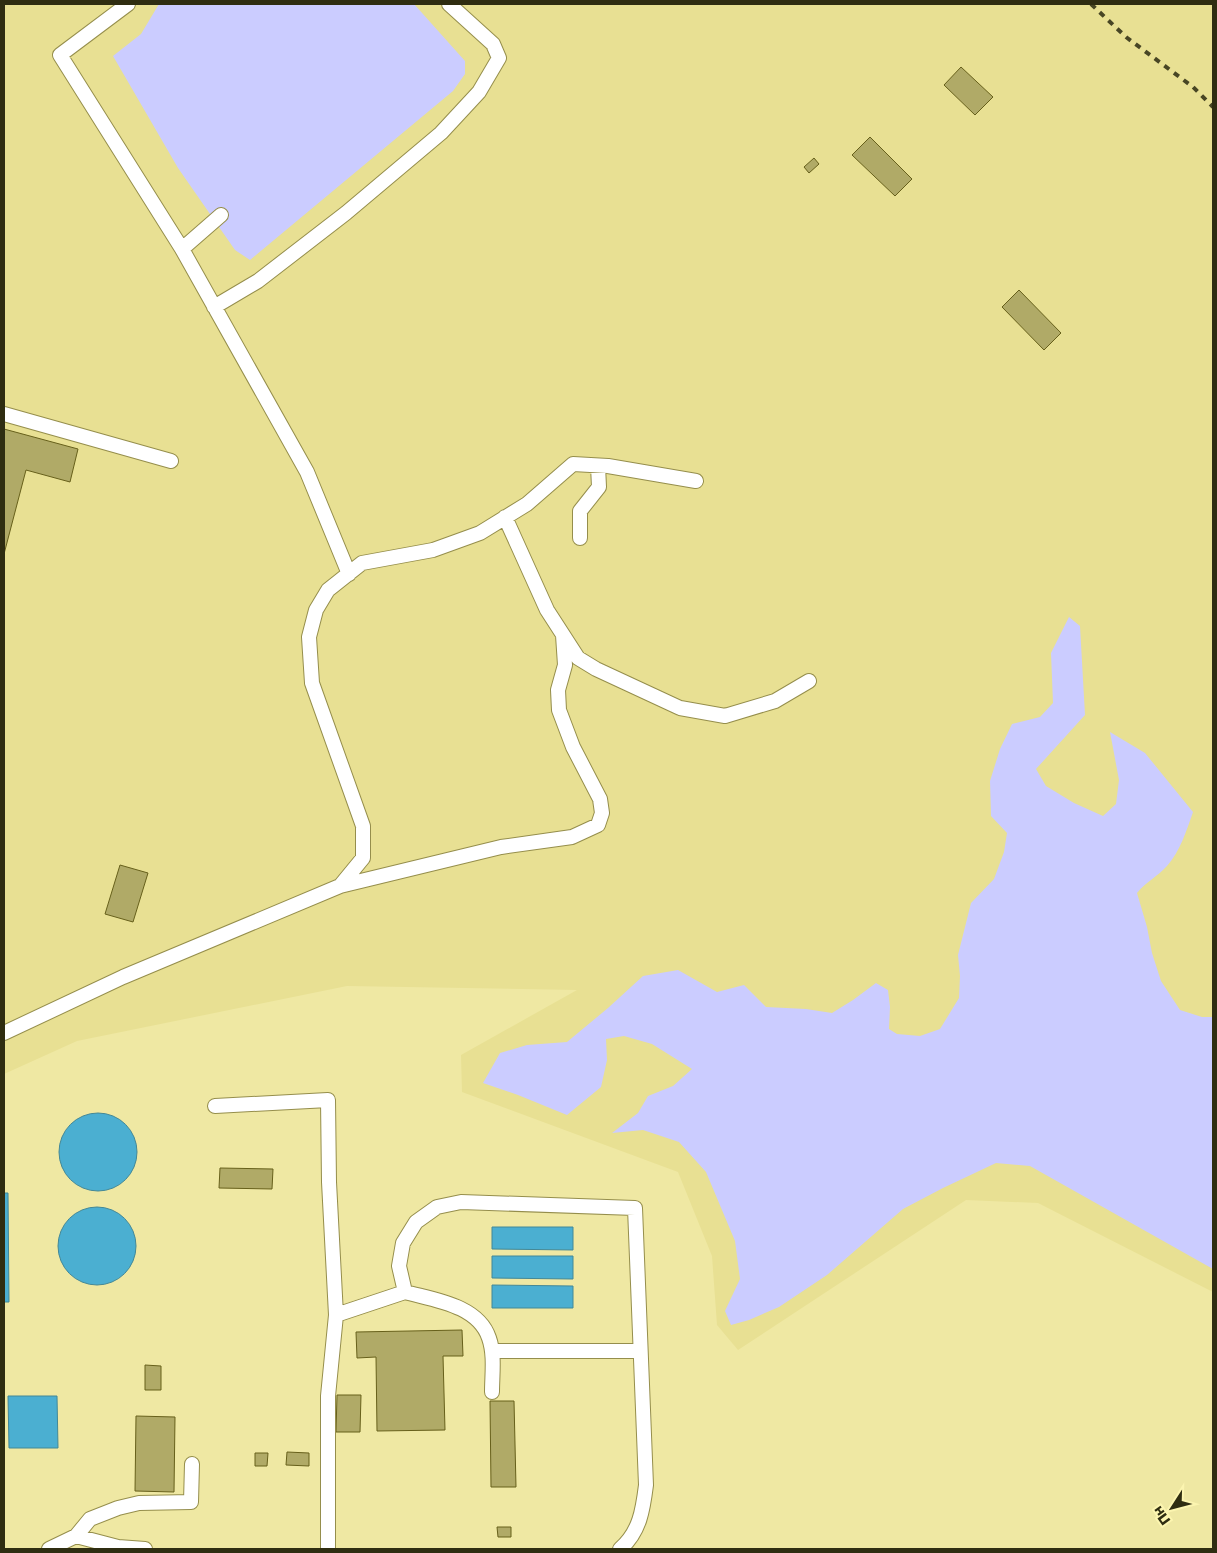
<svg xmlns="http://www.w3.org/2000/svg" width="1217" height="1553" font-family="'Golos Text',sans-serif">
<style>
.built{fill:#e8e093}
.green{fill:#cbccff}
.water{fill:#4bafd1;stroke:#438897}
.building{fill:#b0aa67;stroke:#67601b}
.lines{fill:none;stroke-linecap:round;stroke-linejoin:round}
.minor-casing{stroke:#958e4c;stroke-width:16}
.minor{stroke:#fff;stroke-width:14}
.rail{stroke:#484624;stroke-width:4;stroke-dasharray:6 6;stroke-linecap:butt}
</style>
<rect width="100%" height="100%" fill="#efe8a3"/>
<path class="built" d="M4,4H1213V1292L1038,1203L966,1200L738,1350L717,1325L712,1256L678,1172L462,1092L461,1055L577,990L347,986L77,1041L4,1074Z"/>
<path class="green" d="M159,4H414L465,61V74L453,91L250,260L235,250L178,168L113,56L141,34Z
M1069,617L1080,626L1085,715L1036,769L1046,786L1074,803L1103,816L1116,804L1119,780L1110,732L1145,753L1193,812C1187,829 1180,852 1167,866C1158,876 1146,882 1137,893L1147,927L1152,953L1161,981L1180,1010L1202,1017H1213V1269L1030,1166L996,1163L943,1188L903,1209L827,1275L779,1307L749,1320L731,1325L725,1311L740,1279L735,1241L706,1172L679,1142L643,1130L612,1133L638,1113L648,1096L673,1086L692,1069L652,1044L624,1036L606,1039L607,1060L601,1087L567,1115L518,1095L483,1083L500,1053L527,1045L567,1042L608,1008L643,976L678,970L717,992L744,985L766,1007L806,1009L832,1013L853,1000L876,983L888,990L890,1007L889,1029L897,1034L920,1036L940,1029L959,998L960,976L958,955L971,903L994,879L1004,852L1007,833L991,816L990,781L1000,749L1012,724L1040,717L1053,703L1051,653Z"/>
<path class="water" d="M59 1152a39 39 0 1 1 78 0a39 39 0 1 1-78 0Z
M4,1193H8L9,1302H4Z
M58 1246a39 39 0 1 1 78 0a39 39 0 1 1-78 0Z
M492,1227H573V1250L492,1249Z
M492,1256H573V1279L492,1278Z
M492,1285L573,1286V1308H492Z
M8,1396H57L58,1448H9Z"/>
<path class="building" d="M961,67L993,97L975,115L944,85Z
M870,137L912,179L895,196L852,155Z
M814,158L819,164L809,173L804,167Z
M1019,290L1061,333L1044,350L1002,307Z
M4,429L78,449L70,482L26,470L4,554Z
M120,865L148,873L133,922L105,914Z
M220,1168L273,1169L272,1189L219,1188Z
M462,1330L463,1356H443L445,1430L377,1431L376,1357L357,1358L356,1332Z
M145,1365L161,1366V1390H145Z
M337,1395H361L360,1432H336Z
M490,1401H514L516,1487H491Z
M136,1416L175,1417L174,1492L135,1491Z
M287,1452L309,1453V1466L286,1465Z
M255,1453H268L267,1466H255Z
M497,1527H511V1537H498Z"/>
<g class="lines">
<defs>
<path id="minor" d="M128,4L60,55L182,249
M221,215L182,249L307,472L349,574
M214,307L258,281L346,213L441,133L479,92L499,58L493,44L449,4
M4,414L171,461
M505,517L547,610L578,658L596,669L680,708L725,716L775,701L809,681
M580,538V511L599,487L598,466
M340,886L501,847L572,837L598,825L602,813L600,799L573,747L559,710L558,690L565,665L563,635
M4,1033L123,977L340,886L363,858V826L312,683L309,637L316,610L328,590L362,563L433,550L480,533L527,504L573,464L608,466L696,481
M215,1106L328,1100L329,1182L336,1315
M492,1351H640
M492,1392C492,1375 495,1355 489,1338C478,1305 434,1300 405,1292L399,1266L403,1243L416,1222L437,1207L461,1202L635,1208L646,1485C643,1509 640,1532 620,1549
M76,1536L90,1519L118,1508L139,1503L191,1502L192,1464
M49,1549L76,1536L118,1547L145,1549
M328,1549V1396L336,1315L405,1292"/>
</defs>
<use href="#minor" class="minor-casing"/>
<use href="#minor" class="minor"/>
<path class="rail" d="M1091,4L1126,37L1193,87L1213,107"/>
</g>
<rect width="1217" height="1553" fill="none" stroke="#2f2d11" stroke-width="10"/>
<g transform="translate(1172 1508) rotate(234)" stroke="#fcf5b0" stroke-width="4" paint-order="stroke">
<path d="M0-4L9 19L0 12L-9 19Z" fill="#2f2d11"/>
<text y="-8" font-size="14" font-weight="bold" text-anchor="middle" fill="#2f2d11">Пн</text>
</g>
</svg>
